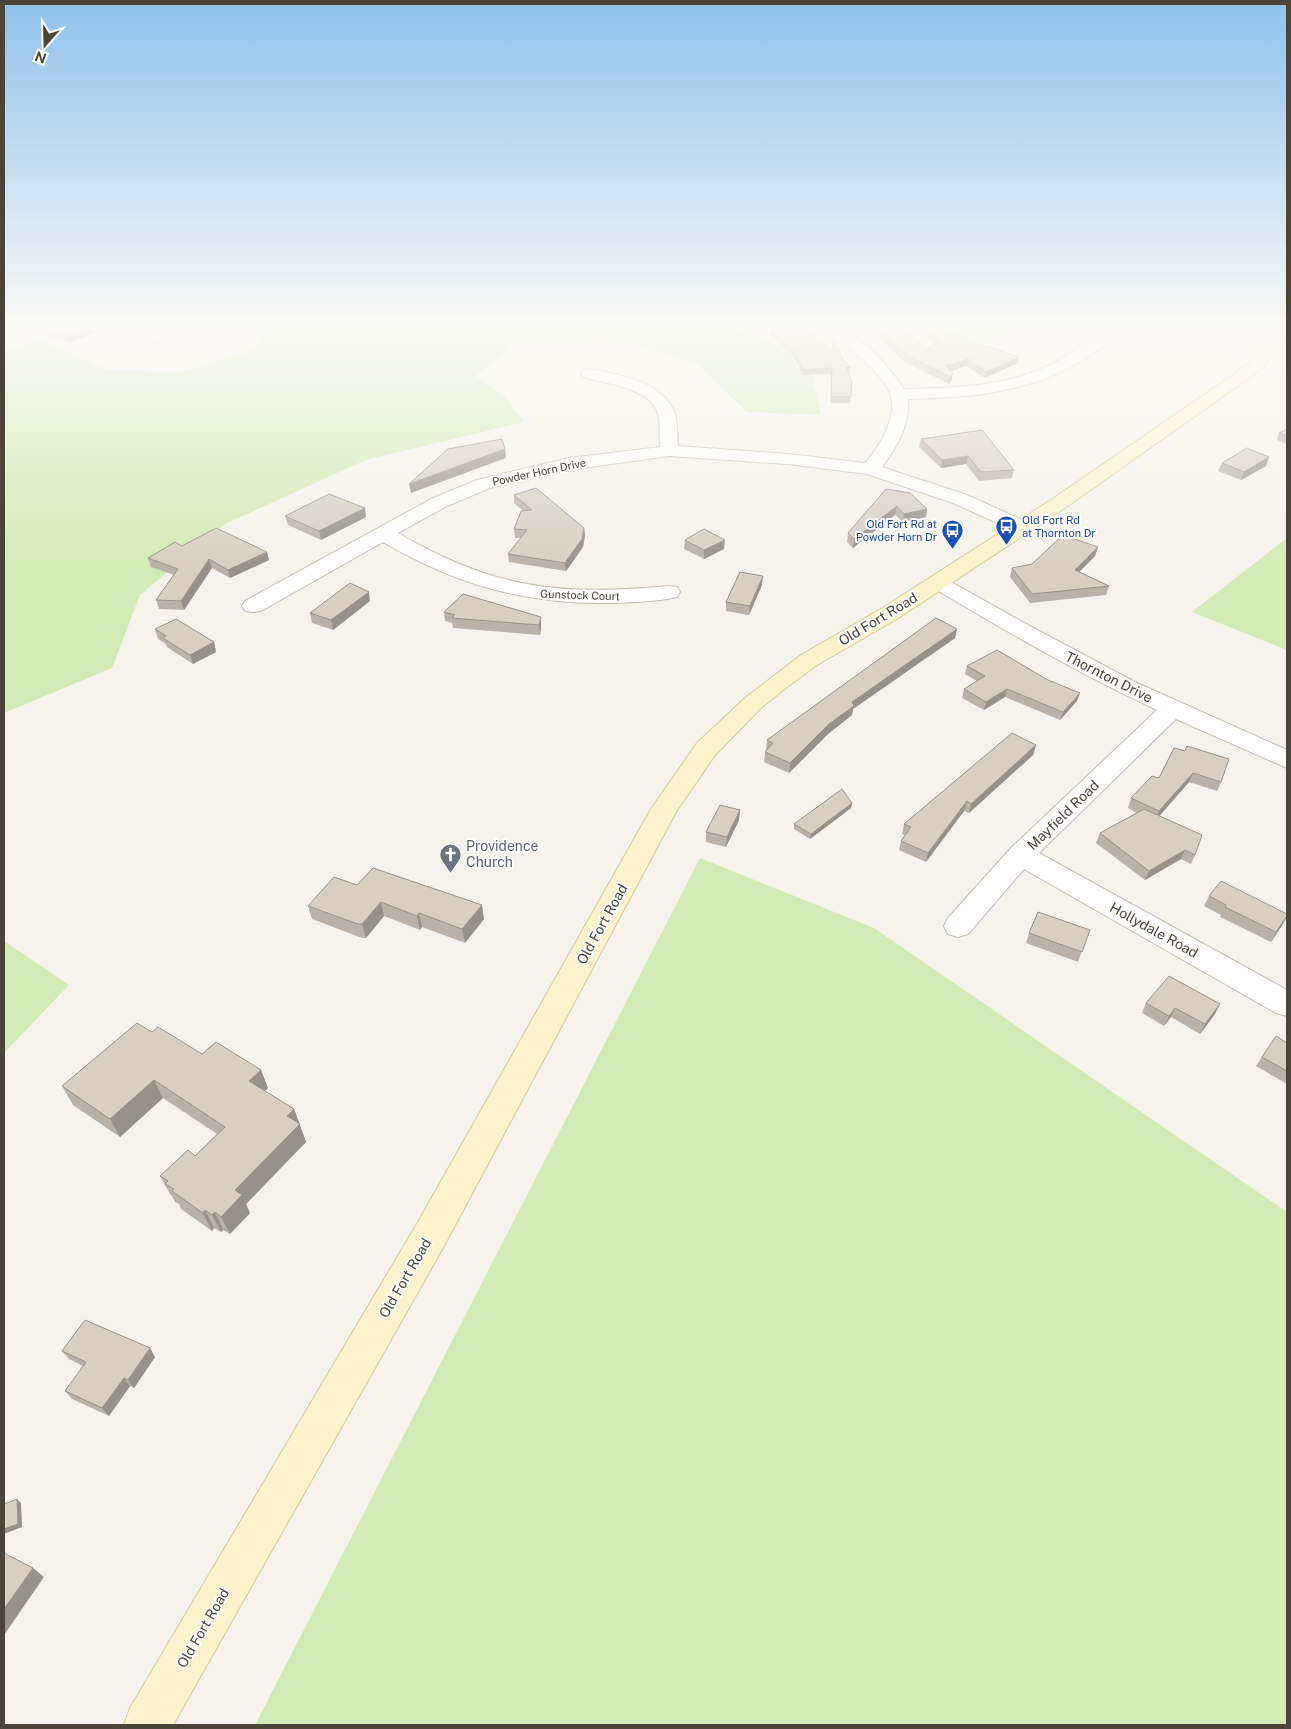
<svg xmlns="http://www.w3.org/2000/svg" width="1291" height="1729" font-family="'Public Sans',sans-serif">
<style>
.green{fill:#d2eab5}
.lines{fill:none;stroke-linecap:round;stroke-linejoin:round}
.street-casing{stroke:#c2bbae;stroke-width:2}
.secondary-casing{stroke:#d6c79b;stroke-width:2}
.street{fill:#fff;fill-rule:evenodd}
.secondary{fill:#fff3cd;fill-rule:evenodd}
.wall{fill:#bab2a6}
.shaded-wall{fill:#979187}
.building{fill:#d8cfc1;stroke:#979187}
.labels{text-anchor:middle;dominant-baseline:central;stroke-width:4;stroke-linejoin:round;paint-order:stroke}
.far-street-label{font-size:11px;fill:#4b4439;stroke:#fff}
.far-transit-label{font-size:11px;fill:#164399;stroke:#fff;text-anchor:start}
.street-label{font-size:14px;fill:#4b4439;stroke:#fff}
.worship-label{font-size:14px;fill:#5b616d;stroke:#fff;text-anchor:start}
</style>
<rect width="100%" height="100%" fill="#f6f3ec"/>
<path class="green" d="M269,327H731L780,346L812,373L821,415L747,412L697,363L612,338L521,340L476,376L503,395L524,422L366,460L225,524L140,595L112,668L4,713V350L42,340L106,370L181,372L254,350Z
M918,327H1007L990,341L928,336Z
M1287,538V650L1192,612Z
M700,858L874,928L1287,1212V1725H255Z
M4,941L69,985L4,1053Z"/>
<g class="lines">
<defs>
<path id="street" d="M108,327H134L161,334L164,337L161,340L156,342L111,330Z
M822,327C828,327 836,325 841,328C866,340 889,367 904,389C954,388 1006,387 1052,364C1069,356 1085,340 1100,333C1104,331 1108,332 1111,333L1114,336C1109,343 1100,348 1093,353C1039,392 972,398 908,399C910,425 897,447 882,467L967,495L1029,523L1032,527L1029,531L1022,533L1015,531L953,503L867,474L788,464L669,456L569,470L490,488L447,506L398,533C494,589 560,596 669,586L677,587L680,592L677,597C656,602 633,602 612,603C527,605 456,585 383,542L261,611L253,612L245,611L242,606L245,601L433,498L477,480L569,458L660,447C659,436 661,422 657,411C648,388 604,383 583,377L581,374L583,371L589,369C618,374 661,381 674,411C678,421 677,435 678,446L788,454L865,463C880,446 898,417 890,393C885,379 861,357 849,348C841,341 827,335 822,327Z
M937,576L944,578L1026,624L1135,682L1287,750V768L1176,719L1039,853L1287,990V1016L1276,1013L1024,869L968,934L958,937L948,934L944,926L948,918L1011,848L1157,710C1079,674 1004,630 930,586L926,582L930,578Z"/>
<path id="secondary" d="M1287,327V340L1261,369L1249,378L1065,508L900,617L817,665L787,687L761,708L715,755L676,812L444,1246L173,1725H124L130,1708L418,1222L651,809L697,743L745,698L801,655L884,607L1051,500L1237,372L1249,363L1282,328Z"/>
</defs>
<use href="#street" class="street-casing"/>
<use href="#secondary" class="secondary-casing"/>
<use href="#street" class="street"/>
<use href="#secondary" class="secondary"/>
</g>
<path class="wall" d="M19,327H108L70,343Z
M867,327H903L927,349L935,344L928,339L929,333L1019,357L1018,363L985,378L966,366L951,371L952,379L949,384L905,362Z
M770,330L832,351L851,367L850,373H848L852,382L850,403H830L831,374L803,375L794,357L770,335Z
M1287,429V444L1277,440L1279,433Z
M921,439L1014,470L1012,478L979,481L966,464L941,468L919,447Z
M1269,457L1266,466L1241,480L1218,471L1222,463Z
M886,489L927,509L926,517L903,522L895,515L853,548L847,542L848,533Z
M514,495L584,528L585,536L583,547L566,571L509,562L508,554L521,538H515L514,529L523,511L514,503Z
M285,516L366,517L321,540L288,525Z
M685,540L724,549L704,559L684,549Z
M182,546L267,552L269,560L230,578L212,568L184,610L159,609L156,600L174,575L151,567L148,558Z
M1098,547L1095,556L1079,572L1109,586L1106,595L1030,603L1010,577L1012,568L1032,564Z
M762,585L749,615L726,611V602Z
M463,594L541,626L540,635L453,628L452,623L445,621L444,612Z
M370,601L333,630L312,623L310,613Z
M155,629L214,642L216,652L193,664L167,647L165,643L158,639Z
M957,629L955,638L853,709L852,715L828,734L789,773L764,762L765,752L766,750L767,740Z
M967,666L1077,701L1060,720L1005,697L984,710L962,698L964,689L977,681L965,674Z
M1036,745L1033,755L969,813L964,811L926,862L899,850L901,841L905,835L902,834L904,824Z
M1174,748L1221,782L1217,791L1189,782L1159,816L1195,855L1191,864L1181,859L1145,880L1096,843L1100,833L1137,813L1128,808L1131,798L1159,778Z
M852,803L851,808L810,839L794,829V824Z
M740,810L739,820L726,847L706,842V832Z
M357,885L484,919L465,943L422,927L420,930L384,916L366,938H362L312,919L308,906Z
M1209,896L1287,917L1271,942L1220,917L1221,915L1204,906Z
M1090,930L1078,962L1026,943L1029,933Z
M1146,1003L1215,1014L1200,1034L1171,1017L1164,1026L1142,1013Z
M152,1032L202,1054L261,1070L268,1088L265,1091L294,1109L306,1142L246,1204L250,1213L230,1234L223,1230L221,1232L214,1228L212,1231L181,1209L179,1204L175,1202L172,1196L170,1194L160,1176L195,1156L217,1134L163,1098L120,1137L73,1105L62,1086Z
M1287,1043V1084L1256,1066L1262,1057Z
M62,1351L155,1357L134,1388L130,1386L109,1416L72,1399L65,1391L83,1366L69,1359Z"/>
<path class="shaded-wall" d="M90,327H108L70,343L68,336Z
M1019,357L1018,363L985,378L986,372Z
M968,359L966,366L945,373L946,366Z
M953,373L952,379L949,384L950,377Z
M505,449L506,458L411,493L409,484Z
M968,456L966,464L941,468L942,460Z
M1269,457L1266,466L1241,480L1244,472Z
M897,506L895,515L853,548L854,539Z
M365,508L366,517L321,540L319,531Z
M927,509L926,517L903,522L904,514Z
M584,528L585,536L583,547L566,571L565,563Z
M725,540L724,549L704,559V550Z
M1098,547L1095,556L1072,579L1075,570Z
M267,552L269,560L230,578L228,570Z
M209,559L212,568L184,610L181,601Z
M763,576L762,585L749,615L750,606Z
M369,592L370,601L333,630L331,620Z
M541,617V626L540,635L539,625Z
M957,629L955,638L853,709L852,715L828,734L789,773L790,763L852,702Z
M214,642L216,652L193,664L190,655Z
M1007,689L1005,697L984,710L986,702Z
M1080,693L1077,701L1060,720L1063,712Z
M1036,745L1033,755L969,813L971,804Z
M1193,773L1189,782L1155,821L1159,811Z
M967,801L964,811L926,862L928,853Z
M852,803L851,808L810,839L811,834Z
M740,810L739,820L726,847L727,837Z
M1185,850L1181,859L1145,880L1149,871Z
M381,902L384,916L366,938L362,924Z
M482,905L484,919L465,943L462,929Z
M419,913L422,927L420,930L417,916Z
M1287,916L1283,924L1271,942L1276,932Z
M1220,1004L1215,1014L1200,1034L1205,1024Z
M1175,1008L1171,1017L1164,1026L1169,1016Z
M261,1070L268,1088L256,1099L249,1081Z
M154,1080L163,1098L120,1137L110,1119Z
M294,1109L306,1142L246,1204L250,1213L230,1234L221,1217L235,1190L287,1116Z
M205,1210L214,1228L212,1231L203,1213Z
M215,1212L223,1230L221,1232L212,1215Z
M150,1348L155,1357L134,1388L128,1380Z
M124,1378L130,1386L109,1416L102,1408Z
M17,1499L21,1503L22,1527L4,1534V1529Z
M33,1568L44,1577L4,1635V1609Z"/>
<path class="building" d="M38,327H90L68,336Z
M782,327H798L824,342L833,351V338L843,360L851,367L846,368L852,382L851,397H831L832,368L803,370L794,352L770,330Z
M875,327H903L927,349L941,341L929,333L931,328L1019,357L986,372L968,359L946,366L953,373L950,377L906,355Z
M1287,429V436L1279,433Z
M982,430L1014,470L981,472L968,456L942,460L921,439Z
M502,439L505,449L409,484L448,449Z
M1247,448L1269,457L1244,472L1222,463Z
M536,488L584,528L582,539L565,563L508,554L527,530L514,529L521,511L532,510L514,495Z
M886,489L910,493L927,509L904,514L897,506L854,539L848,533Z
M329,494L365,508L319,531L285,516Z
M216,528L267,552L228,570L209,559L181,601L156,600L178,569L148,558L175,542L182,546Z
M704,529L725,540L704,550L685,540Z
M1063,535L1098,547L1075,570L1109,586L1032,594L1012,568L1032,564Z
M740,572L763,576L750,606L726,602Z
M350,583L369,592L331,620L310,613Z
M463,594L541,617L539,625L452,618L455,615L444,612Z
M936,618L957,629L852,702L854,706L829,724L790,763L765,752L773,743L767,740Z
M176,619L214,642L190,655L163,638L166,636L155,629Z
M997,650L1048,680L1080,693L1063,712L1007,689L986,702L964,689L985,676L967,666Z
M1012,733L1036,745L971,804L967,801L928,853L901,841L911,827L904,824Z
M1187,746L1229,759L1221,782L1193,773L1159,811L1131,798L1152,776L1159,778L1174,748L1185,751Z
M842,789L852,803L811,834L794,824Z
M720,805L740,810L727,837L706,832Z
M1144,809L1202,835L1195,855L1185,850L1149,871L1100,833Z
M373,868L482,905L462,929L419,913L417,916L381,902L362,924H358L308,906L334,877L357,885Z
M1221,881L1287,914V916L1276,932L1225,907L1226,905L1209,896Z
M1038,912L1090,930L1082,952L1029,933Z
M1169,976L1220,1004L1205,1024L1175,1008L1169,1016L1146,1003Z
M137,1023L152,1032L158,1027L202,1054L216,1042L261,1070L249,1081L294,1109L287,1116L300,1124L235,1190L242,1195L221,1217L215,1212L212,1215L205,1210L203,1213L172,1191L174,1189L165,1184L168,1181L160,1176L188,1150L195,1156L225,1127L154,1080L110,1119L62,1086Z
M1276,1036L1287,1043V1071L1262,1057Z
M85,1320L150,1348L128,1380L124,1378L102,1408L65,1391L86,1362L62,1351Z
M17,1499L18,1524L4,1529V1504Z
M4,1553L33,1568L4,1609Z"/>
<linearGradient id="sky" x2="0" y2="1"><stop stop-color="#8fc1ec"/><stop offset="0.57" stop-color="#fbfaf6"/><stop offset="1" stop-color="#fbfaf6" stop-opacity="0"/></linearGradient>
<rect width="1291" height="569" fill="url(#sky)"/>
<defs>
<symbol id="bus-pin" viewBox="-11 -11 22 30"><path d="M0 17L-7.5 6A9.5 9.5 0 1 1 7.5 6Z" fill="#1a4fb4" stroke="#fff"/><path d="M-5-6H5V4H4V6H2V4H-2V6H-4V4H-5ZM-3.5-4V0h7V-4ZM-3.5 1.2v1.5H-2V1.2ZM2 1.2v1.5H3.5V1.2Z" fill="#fff"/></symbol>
<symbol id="church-pin" viewBox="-11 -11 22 30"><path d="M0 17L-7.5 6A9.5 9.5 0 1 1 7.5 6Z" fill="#6b7280" stroke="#fff"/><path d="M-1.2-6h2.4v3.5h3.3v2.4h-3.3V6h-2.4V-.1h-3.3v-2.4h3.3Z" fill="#fff"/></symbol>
</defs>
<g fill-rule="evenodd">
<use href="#bus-pin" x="994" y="514" width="25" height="34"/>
<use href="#bus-pin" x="940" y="518" width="25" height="34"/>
<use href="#church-pin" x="438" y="842" width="25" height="34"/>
</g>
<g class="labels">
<g class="far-street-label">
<text transform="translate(539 472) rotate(-12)">Powder Horn Drive</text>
<text transform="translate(580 595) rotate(2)">Gunstock Court</text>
</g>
<g class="far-transit-label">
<text x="1022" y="520">Old Fort Rd<tspan x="1022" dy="13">at Thornton Dr</tspan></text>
<text x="937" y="524" text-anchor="end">Old Fort Rd at<tspan x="937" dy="13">Powder Horn Dr</tspan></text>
</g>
<g class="street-label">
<text transform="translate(878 619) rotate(-31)">Old Fort Road</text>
<text transform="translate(1109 677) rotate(27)">Thornton Drive</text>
<text transform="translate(1063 815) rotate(-44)">Mayfield Road</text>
<text transform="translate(602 924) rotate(-61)">Old Fort Road</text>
<text transform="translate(1154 930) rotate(29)">Hollydale Road</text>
<text transform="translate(405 1278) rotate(-60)">Old Fort Road</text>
<text transform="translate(203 1628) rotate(-60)">Old Fort Road</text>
</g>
<g class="worship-label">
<text x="466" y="846">Providence<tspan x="466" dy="16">Church</tspan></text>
</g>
</g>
<rect width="1291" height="1729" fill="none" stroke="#4b4439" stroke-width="10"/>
<g transform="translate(45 45) rotate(200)" stroke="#ffffff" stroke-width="4" paint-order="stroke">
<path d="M0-4L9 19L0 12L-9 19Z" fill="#4b4439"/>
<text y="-8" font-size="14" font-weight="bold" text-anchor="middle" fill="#4b4439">N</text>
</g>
</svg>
